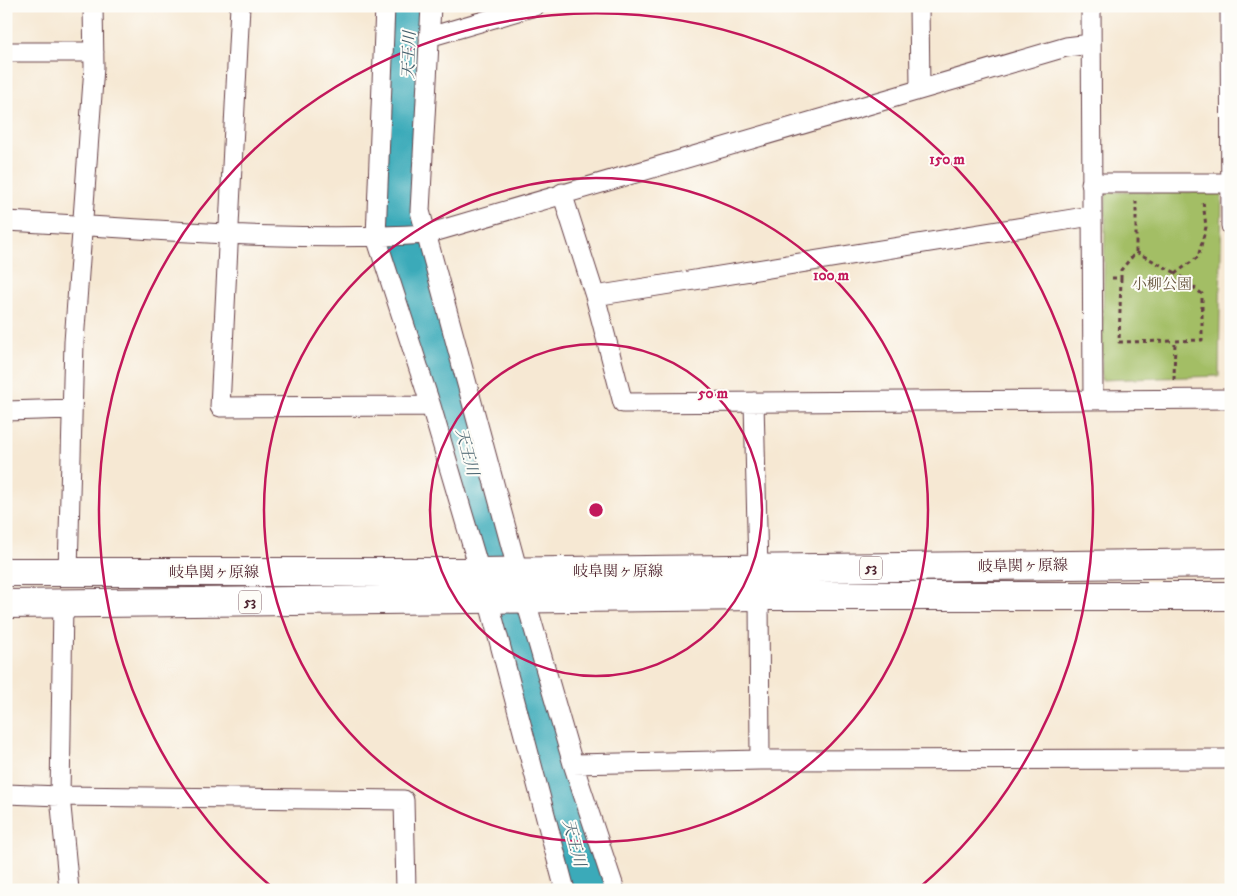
<svg xmlns="http://www.w3.org/2000/svg" width="1237" height="896" font-family="'IM FELL DW Pica','Noto Serif JP',serif">
<style>
.green{fill:#a3be65;stroke:#766e48}
.lines{fill:none;stroke-linecap:round;stroke-linejoin:round}
.river{stroke:#3baab9;stroke-width:40}
.street-casing{stroke:#643d44;stroke-width:21}
.primary-casing{stroke:#643d44;stroke-width:30}
.path{stroke:#643d44;stroke-width:3;stroke-dasharray:4 4;stroke-linecap:butt}
.street{stroke:#fff;stroke-width:19}
.primary{stroke:#fff;stroke-width:28}
.ring{fill:none;stroke:#c2185b;stroke-width:2.5}
.labels{text-anchor:middle;dominant-baseline:central;stroke-width:4;stroke-linejoin:round;paint-order:stroke}
.shield{fill:#fdfcf7;stroke:#806168;stroke-width:1}
.shield-label{font-size:14px;font-weight:bold;fill:#4a1f2b}
.park-label{font-size:15px;fill:#69573f;stroke:#fdfcf7}
.street-label{font-size:15px;fill:#4a1f2b;stroke:#fdfcf7}
.water-label{font-size:16px;font-style:italic;fill:#435e6b;stroke:#fdfcf7}
.centre{fill:#c2185b;stroke:#fdfcf7;stroke-width:2.5}
.ring-label{font-size:15px;text-anchor:middle;font-weight:bold;fill:#c2185b;stroke:#fdfcf7;stroke-width:4;stroke-linejoin:round;paint-order:stroke}
</style>
<rect width="100%" height="100%" fill="#fdfcf7"/>
<filter id="ink" filterUnits="userSpaceOnUse"><feTurbulence type="fractalNoise" baseFrequency=".02" numOctaves="2"/><feDisplacementMap in="SourceGraphic" scale="10" xChannelSelector="R" yChannelSelector="G"/><feConvolveMatrix kernelMatrix="1 2 1 2 8 2 1 2 1" color-interpolation-filters="sRGB"/></filter>
<filter id="wash" filterUnits="userSpaceOnUse"><feTurbulence type="fractalNoise" baseFrequency=".0096" numOctaves="4" result="noise"/><feDisplacementMap in="SourceGraphic" scale="20" xChannelSelector="R" yChannelSelector="G"/><feGaussianBlur stdDeviation="1.12" result="paint"/><feColorMatrix in="noise" values="0 0 0 0 0 0 0 0 0 0 0 0 0 0 0 0 0 1.4 0 .05"/><feComposite in="paint" operator="in"/></filter>
<g filter="url(#wash)">
<rect width="100%" height="100%" fill="#f6e8d3"/>
<path class="green" d="M1106,192H1222L1219,376L1101,380Z"/>
<g class="lines">
<path class="river" d="M411,6L404,175L409,242L587,890"/>
</g>
</g>
<g filter="url(#ink)">
<g class="lines">
<defs>
<path id="street" d="M240,6L220,407L431,406
M385,6L376,237L431,406L480,572
M431,6L420,211L518,572
M919,6L920,88
M1091,6L1093,399
M1230,6L1231,226
M429,37L535,6
M6,52H94
M1091,183H1229
M562,193L595,296L623,403L1231,399
M6,221C146,228 287,243 427,234L1066,47L1091,44
M595,296L1091,216
M754,402L758,570
M6,411L72,409
M68,572L74,342L94,67L93,6
M759,596L760,760
M525,598L573,764L615,890
M488,599L565,890
M63,604L60,796L69,890
M573,764L760,760L1231,759
M6,794L60,796L404,800L406,890"/>
<path id="primary" d="M6,572H480L1231,563
M6,604L759,596H1231"/>
</defs>
<use href="#street" class="street-casing"/>
<use href="#primary" class="primary-casing"/>
<path class="path" d="M1136,252L1176,273
M1112,278H1121V270L1136,252V201
M1121,278L1119,342L1175,341
M1174,380L1175,341L1202,340V294L1176,273L1198,257L1206,227L1203,201"/>
<use href="#street" class="street"/>
<use href="#primary" class="primary"/>
</g>
</g>
<g class="ring">
<circle cx="596" cy="510" r="166"/>
<circle cx="596" cy="510" r="332"/>
<path d="M273 888A497 497 0 1 1 919 888"/>
</g>
<g class="labels">
<g class="shield">
<rect x="860" y="556.5" width="22" height="23" rx="4"/>
<rect x="239" y="590.5" width="22" height="23" rx="4"/>
</g>
<g class="shield-label">
<text x="871" y="568">53</text>
<text x="250" y="602">53</text>
</g>
<g class="park-label">
<text x="1162" y="284">小柳公園</text>
</g>
<g class="street-label">
<text transform="translate(1023 566) rotate(-1)">岐阜関ヶ原線</text>
<text x="618" y="571">岐阜関ヶ原線</text>
<text x="214" y="572">岐阜関ヶ原線</text>
</g>
<g class="water-label">
<text transform="translate(409 55) rotate(-88)">天王川</text>
<text transform="translate(467 452) rotate(75)">天王川</text>
<text transform="translate(574 843) rotate(75)">天王川</text>
</g>
</g>
<circle cx="596" cy="510" r="8" class="centre"/>
<g class="ring-label">
<text x="947" y="164">150 m</text>
<text x="831" y="280">100 m</text>
<text x="713" y="398">50 m</text>
</g>
<rect width="1237" height="896" fill="none" stroke="#fdfcf7" stroke-width="25"/>
</svg>
